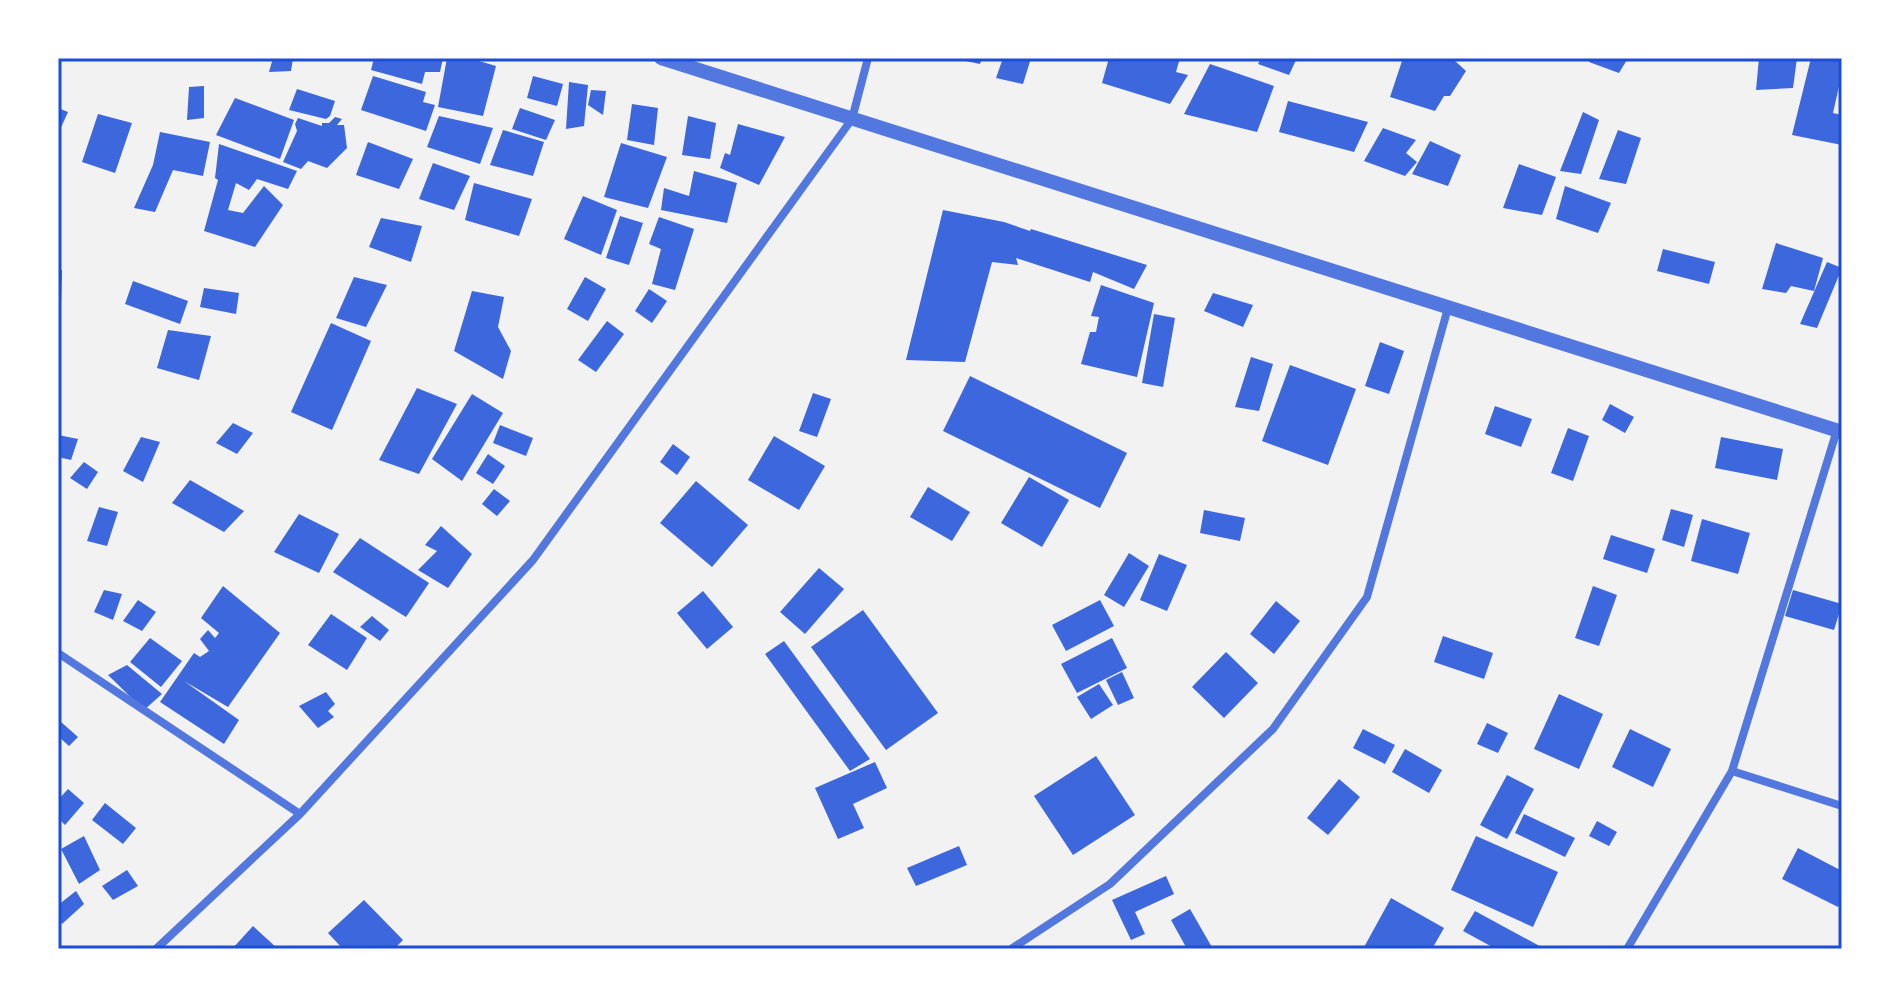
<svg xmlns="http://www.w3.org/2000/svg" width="1900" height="1007" font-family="Karla,sans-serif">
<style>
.building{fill:#3d67dc}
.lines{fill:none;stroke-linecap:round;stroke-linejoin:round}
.minor{stroke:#5277de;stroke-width:8}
.tertiary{stroke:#5277de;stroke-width:14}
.neatline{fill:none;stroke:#1d4ed8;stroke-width:3}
</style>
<rect width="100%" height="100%" fill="#f2f2f2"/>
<path class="building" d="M273,58H293L291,71L269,72Z
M374,58H443L440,72H425L422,84L371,70Z
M447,58H469L496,66L483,116L438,107Z
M951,58H982L980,64Z
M1003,58H1031L1023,84L996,78Z
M1109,58H1180L1176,72L1188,75L1170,104L1102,83Z
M1261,58H1297L1289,75L1258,64Z
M1403,58H1456L1454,60L1466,71L1450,96H1444L1435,111L1390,97Z
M1591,58H1628L1619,73L1589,62Z
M1759,58H1797L1793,88L1756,90Z
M1811,58H1842V73L1833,113L1842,115V145L1792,135Z
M1210,64L1274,86L1257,132L1184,114Z
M373,76L426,92L423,102L435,105L426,131L361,110Z
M533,76L563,84L557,106L527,98Z
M569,82L588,85L584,126L566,129Z
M204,86V118L187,120L189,87Z
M297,89L335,101L330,116L326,119L289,110Z
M591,90L606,91L603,115L588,105Z
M235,98L294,120L280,159L216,135Z
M1288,101L1368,122L1354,152L1279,132Z
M632,104L658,108L654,145L627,140Z
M58,108L68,112L58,134Z
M520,108L555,120L546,140L512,129Z
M1583,112L1599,120L1581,174L1560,171Z
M98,114L132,123L115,173L82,162Z
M439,116L493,128L480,164L427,147Z
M688,116L716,123L710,159L682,155Z
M335,117L342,119L337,125H344L347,148L327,168L308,161L301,169L283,162L297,131L295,124L298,118L322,126V123H329Z
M738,124L785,137L759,185L720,168L725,153L730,155Z
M1383,128L1416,140L1406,153L1417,162L1405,176L1364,161Z
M503,130L544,142L533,176L490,165Z
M1618,130L1641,138L1626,184L1599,179Z
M160,132L210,142L203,176L173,170L155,212L134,208L153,165Z
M1430,141L1461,155L1448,186L1412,174Z
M368,142L413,159L399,189L356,175Z
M621,143L667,157L648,208L604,197Z
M219,144L297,171L288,189L257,179L249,190L236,183L228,210L243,213L264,186L283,205L255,247L204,231L218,180L215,178Z
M433,163L470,176L454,210L419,199Z
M1519,164L1556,177L1542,215L1503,208Z
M694,171L737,183L727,223L661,210L664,188L689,196Z
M474,183L532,199L519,236L465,220Z
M1565,186L1611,203L1598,233L1556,219Z
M583,196L617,210L601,255L564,239Z
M943,210L1004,222L1030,231L1031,229L1147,265L1134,289L1093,272L1090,282L1016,258L1018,265L992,262L965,362L906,360Z
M620,216L643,223L629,265L606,258Z
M659,217L694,229L675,290L652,284L661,249L649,244Z
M381,218L422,226L411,262L369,247Z
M1776,243L1823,258L1814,291L1791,286L1786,293L1762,289Z
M1663,249L1715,262L1709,284L1657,271Z
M1827,262L1842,268L1817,328L1800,324Z
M58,270H62L61,304H58Z
M354,277L387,285L366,327L336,318Z
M585,277L606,289L588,321L567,309Z
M133,281L188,301L180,324L125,304Z
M1101,285L1154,303L1137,377L1081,364L1090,332H1096L1099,317L1091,316Z
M204,288L239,293L236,314L200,307Z
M649,289L667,301L652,323L635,311Z
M472,291L504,297L498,327L511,351L503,379L454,351Z
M1213,293L1253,305L1243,327L1204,311Z
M1154,314L1175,318L1163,387L1142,383Z
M607,321L624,334L596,372L578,360Z
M331,323L371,341L332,430L291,412Z
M168,330L211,336L199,380L157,368Z
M1380,342L1404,351L1389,394L1365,386Z
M1251,357L1273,364L1259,411L1235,407Z
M1290,365L1356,389L1328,465L1262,441Z
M970,376L1127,453L1100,508L943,431Z
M417,388L457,404L419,474L379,460Z
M813,393L831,399L817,437L799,431Z
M472,394L503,413L462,481L432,459Z
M1610,404L1634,417L1625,433L1602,420Z
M1495,406L1532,419L1521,447L1485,434Z
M233,423L253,433L237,454L216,443Z
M500,425L533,438L526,456L493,443Z
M1568,428L1589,436L1573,481L1551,473Z
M58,435L78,439L71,460L58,457Z
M774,436L825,466L799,510L748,480Z
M141,437L160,442L143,482L123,471Z
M1721,437L1783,449L1777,480L1715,468Z
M673,444L690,457L677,475L660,462Z
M488,454L505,466L493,484L476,473Z
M84,462L98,472L87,489L70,478Z
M1029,477L1069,500L1042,547L1001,523Z
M190,480L244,511L224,532L172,503Z
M696,481L748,525L712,567L660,523Z
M928,487L970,512L952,541L910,517Z
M494,489L510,501L497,516L482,504Z
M99,507L118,512L107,546L87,541Z
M1671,509L1693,515L1684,547L1662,540Z
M1204,510L1245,518L1240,541L1200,533Z
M299,514L339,534L319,573L274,552Z
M1702,519L1750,533L1738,574L1691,561Z
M441,526L472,554L448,588L418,570L437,551L425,545Z
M1611,535L1655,549L1647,573L1603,559Z
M360,538L429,583L406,617L333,572Z
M1129,553L1149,566L1124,607L1104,595Z
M1159,554L1187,565L1167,611L1140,600Z
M819,568L844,589L805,634L780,612Z
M223,586L280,633L228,707L184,681L239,720L224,744L160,702L194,653L200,657L209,651L200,639L208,630L215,638L219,633L201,618Z
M1593,586L1617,595L1599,646L1575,638Z
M104,590L122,594L113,620L94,612Z
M1793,590L1842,604L1834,630L1785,616Z
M703,591L733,627L707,649L677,613Z
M138,600L156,612L142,631L123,621Z
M1100,600L1114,626L1066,651L1052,625Z
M1276,601L1300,621L1274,654L1250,634Z
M863,610L938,713L886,750L811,647Z
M331,614L367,638L347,670L308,645Z
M372,616L389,630L380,641L360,627Z
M1443,636L1493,653L1484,679L1434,662Z
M150,638L182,661L161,687L130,662Z
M1112,638L1127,668L1077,693L1061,664Z
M784,641L870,759L850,771L765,654Z
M1226,652L1258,683L1224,718L1192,687Z
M127,665L162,694L144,710L108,675Z
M1122,672L1134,698L1118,705L1106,680Z
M1099,684L1113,705L1091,719L1077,697Z
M326,692L335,704L328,711L334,717L318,728L299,706Z
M1559,694L1603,714L1579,769L1534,749Z
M61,722L78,737L69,746L58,736V726Z
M1487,723L1508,733L1498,753L1477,744Z
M1363,729L1395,745L1385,764L1353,748Z
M1630,729L1671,749L1653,787L1612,767Z
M1405,749L1442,770L1429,793L1392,772Z
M1096,756L1135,815L1073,855L1034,796Z
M875,762L887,788L853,804L864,828L838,839L815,788Z
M1507,775L1534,789L1507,839L1480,825Z
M1339,779L1360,797L1328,835L1307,818Z
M68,789L84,803L65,825L58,818V800Z
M105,803L136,828L123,844L92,820Z
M1524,814L1575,838L1565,857L1515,833Z
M1597,821L1617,832L1609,846L1589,836Z
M84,836L100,870L79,884L61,849Z
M1476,836L1558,872L1533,927L1451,890Z
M959,846L967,865L916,886L907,868Z
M1798,848L1842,871V899L1838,907L1782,879Z
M127,870L138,886L113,900L102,886Z
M1166,876L1174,894L1135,912L1145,934L1131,940L1112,900Z
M76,891L84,904L62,924L58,920V905Z
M1391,898L1444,928L1432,949H1363Z
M364,900L403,940L394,949H343L328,933Z
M1190,909L1213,949H1187L1171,920Z
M1475,911L1545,949H1496L1463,931Z
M253,926L278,949H232Z"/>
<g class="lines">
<path class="minor" d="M58,653L300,814
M1732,771L1842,806
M156,949L300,814L533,560L852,119L868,58
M1011,949L1110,884L1273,729L1367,597L1448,308
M1627,949L1732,771L1837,430"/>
<path class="tertiary" d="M661,58L1842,432"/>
</g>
<rect width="1900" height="1007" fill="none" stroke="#ffffff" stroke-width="120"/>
<rect x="60" y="60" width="1780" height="887" class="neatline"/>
</svg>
